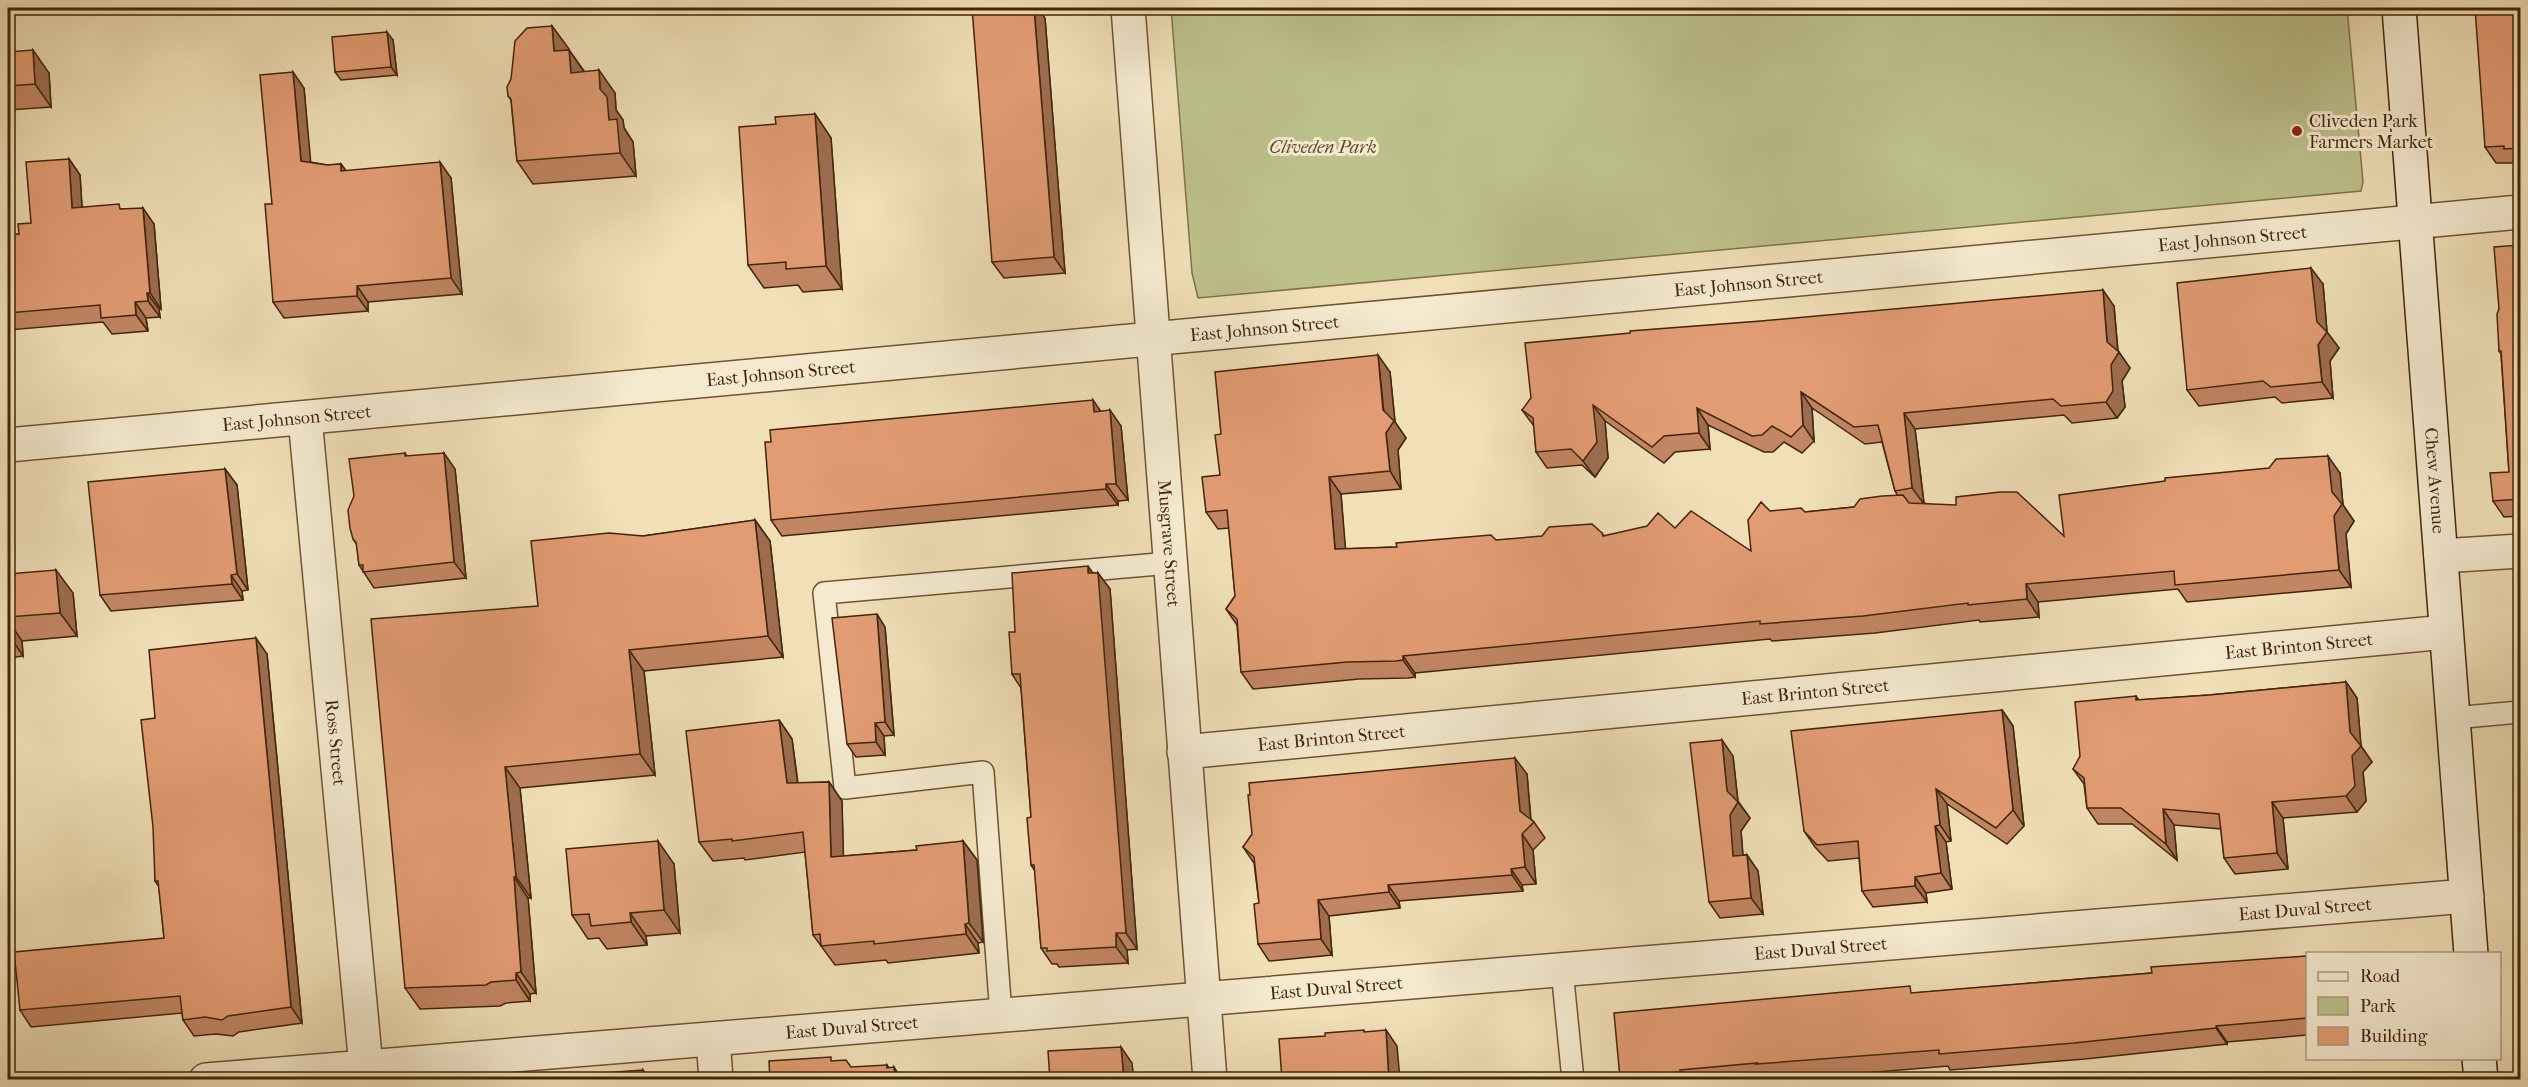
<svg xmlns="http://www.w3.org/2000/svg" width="2528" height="1087" font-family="'IM FELL French Canon',serif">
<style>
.green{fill:#bdc18c;stroke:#80734b;stroke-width:1.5}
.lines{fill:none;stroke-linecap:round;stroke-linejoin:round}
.lane-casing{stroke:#6e5435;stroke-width:24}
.street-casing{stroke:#6e5435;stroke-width:36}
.secondary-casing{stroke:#43250a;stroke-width:36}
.lane{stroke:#f5ead0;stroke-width:21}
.street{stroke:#f5ead0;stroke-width:33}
.secondary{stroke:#f5ead0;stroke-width:33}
.wall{fill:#c28663;stroke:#43250a;stroke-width:1.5}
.shaded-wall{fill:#9e6d50;stroke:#43250a;stroke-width:1.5}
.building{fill:#e29c73;stroke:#43250a;stroke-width:1.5}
.poi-dot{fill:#8f2418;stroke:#f5ead0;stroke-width:2}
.labels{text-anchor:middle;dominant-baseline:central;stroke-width:6;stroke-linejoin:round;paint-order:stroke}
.poi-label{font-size:18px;fill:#43250a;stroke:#f5ead0;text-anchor:start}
.park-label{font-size:18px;font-style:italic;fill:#624c2a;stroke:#f5ead0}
.street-label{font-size:18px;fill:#43250a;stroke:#f5ead0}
</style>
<rect width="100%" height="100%" fill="#f0dfb7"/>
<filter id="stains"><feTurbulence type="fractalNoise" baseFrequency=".00333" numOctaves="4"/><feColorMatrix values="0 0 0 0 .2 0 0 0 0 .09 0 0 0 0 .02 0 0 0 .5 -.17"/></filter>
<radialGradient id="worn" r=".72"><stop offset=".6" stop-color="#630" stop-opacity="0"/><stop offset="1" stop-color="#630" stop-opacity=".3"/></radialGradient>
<path class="green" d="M1171,8H2347L2363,182L2361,191L1198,298L1192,273Z"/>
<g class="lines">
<defs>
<path id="lane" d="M2453,718L2520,712
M1562,970L1573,1080
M1001,1015L983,772L845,788L824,593L1170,563
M480,1057L482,1080"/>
<g id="street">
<path id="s1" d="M1128,8L1210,1080"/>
<path id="s2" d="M305,418L366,1067"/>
<path id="s3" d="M8,445L2520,212"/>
<path d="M2441,556L2520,551"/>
<path id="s4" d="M1184,752L2446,632"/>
<path d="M713,1039L716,1080"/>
<path id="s5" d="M206,1080L2467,896"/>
</g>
<g id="secondary">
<path id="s6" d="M2399,8L2471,954"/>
<path d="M2479,1058L2481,1080"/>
</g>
</defs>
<use href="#lane" class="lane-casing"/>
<use href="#street" class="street-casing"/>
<use href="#secondary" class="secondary-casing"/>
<use href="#lane" class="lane"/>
<use href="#street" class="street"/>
<use href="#secondary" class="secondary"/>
</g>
<path class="wall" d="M2520,8V164L2516,165L2514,163H2496L2485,147Z
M1045,18L1065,273L1004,278L992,262Z
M552,26L584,71L615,93L616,110L623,120L624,128L633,142L636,176L533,184L517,161L511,100L508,96Z
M393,40L397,75L341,80L335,72Z
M8,52L49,73L51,107L8,110Z
M304,88L310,162L327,165L341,164L346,171L451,178L462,294L368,302V311L284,318L273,302L272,204Z
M815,114L831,138L842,289L803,292L798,285L764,288L748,265L776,124Z
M69,159L80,175L82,207L122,209L154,224L161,309H159L160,317L146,318L148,331L112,334L103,322L8,330V235L19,234L31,223Z
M2520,245V516L2504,517L2493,501L2509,472L2501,354L2499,351V309Z
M2323,284L2327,332L2339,348L2330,361L2333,398L2282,403L2275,397L2199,406L2187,390Z
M2114,306L2118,351L2130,368L2122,381L2125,407L2117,418L2072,423L2064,415L1915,429L1924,503L2064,536L2340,473L2343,505L2354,521L2346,534L2351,587L2187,602L2178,589L2038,602L2039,617L1980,622L1979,620L1875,633L1772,641L1770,639L1415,673V677L1408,678L1359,679L1253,689L1241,672L1237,625L1226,609L1235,596L1229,528L1218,529L1206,512L1220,475L1221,434L1390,372L1395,422L1406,438L1398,450L1401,489L1341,494L1345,549L1397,547L1602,533L1604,536L1675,528L1751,551L1770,511L1805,512L1854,507L1898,496L1895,491L1882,442L1865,444L1812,408L1814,441L1802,453L1784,442L1773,452H1764L1708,425L1710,449L1675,452L1664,463L1605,421L1608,458L1595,477L1582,465L1547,468L1536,452L1534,426L1522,410Z
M1100,411L1121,426L1128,500L1118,501V505L782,536L771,520Z
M405,453L407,456L455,469L466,578L374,588L359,565L357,545L353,539Z
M225,469L237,485L248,590L242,591L243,600L111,611L100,595Z
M755,520L770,541L783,657L644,671L655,775L520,788L531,898H528L536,993L530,994V1001L506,1003L500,1006L420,1009L405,988L538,606L643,536Z
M8,564L14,573L73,593L77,636L22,641L23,656L8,658Z
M1093,573H1098L1110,589L1137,949L1127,950L1128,963L1059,967L1057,964H1052L1041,948L1035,871L1031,865V817L1021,688L1012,674L1015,632Z
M885,627L894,735L884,736L885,755L856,757L847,744Z
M267,654L302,1023L239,1032L233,1036L216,1034L194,1036L183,1020L182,1013L31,1027L20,1010L164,938L159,887L155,881V718Z
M2346,682L2357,698L2361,746L2372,762L2363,772L2366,801L2357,812L2283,818L2288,869L2235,874L2224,858L2221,829L2174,825L2177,860L2132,824H2098L2087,808L2084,784L2073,769L2136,696L2139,700L2209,695Z
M2002,710L2013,726L2024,826L2007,844L1947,804L1951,841L1946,842L1952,889L1926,893L1927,902L1873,907L1862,891L1859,858L1828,861L1815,847L1804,831Z
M779,720L792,739L798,783L829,782L842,801L843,856L917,850L963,841L977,860L983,942L978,943L979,953L888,963L886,960L835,965L813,935L805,852L745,860L744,858L713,861L699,842Z
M1733,756L1738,801L1750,818L1741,831L1743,855H1747L1758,871L1763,914L1720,918L1709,902Z
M1527,774L1531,819L1534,822L1545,838L1533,850L1536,884L1522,885L1523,891L1399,901L1400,908L1329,916L1332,955L1269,961L1258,944L1259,903L1254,863L1243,847Z
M674,864L680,933L646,936L647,945L607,949L599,938L588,939L572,915Z
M2307,956V1035L2227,1042V1044L2085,1059L1950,1070L1948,1066L1781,1080H1622L1620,1078L1915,993L2152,973Z"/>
<path class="shaded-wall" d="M1034,8H1037L1045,18L1065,273L1054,257Z
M552,26L569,49L571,74L554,51Z
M387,32L393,40L397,75L391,67Z
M33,50L49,73L51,107L35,84Z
M569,50L585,73H571Z
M599,70L615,93L616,110L623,120L624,128L633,142L636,176L620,153L600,89Z
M293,72L304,88L312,176L301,161Z
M815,114L831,138L842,289L826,266Z
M69,159L80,175L83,224L72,208Z
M440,162L451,178L462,294L451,278Z
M341,164L352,179L341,171Z
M143,208L154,224L161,309L150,293Z
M2311,268L2323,284L2327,332L2339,348L2330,361L2333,398L2322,382Z
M357,286L368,302V311L357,296Z
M2103,290L2114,306L2118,353L2119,352L2130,368L2122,381L2125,407L2117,418L2106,402L2107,342Z
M147,293L159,309L160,317L148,301Z
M135,302L146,318L148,331L136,315Z
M1378,355L1390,372L1395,422L1406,438L1398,450L1401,489L1390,471Z
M1801,392L1812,408L1814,441L1803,425Z
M1093,400L1104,416L1094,412Z
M1593,405L1605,421L1608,458L1595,477L1583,461Z
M1697,408L1708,425L1710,449L1699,433Z
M1110,410L1121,426L1128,500L1116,484Z
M1904,413L1915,429L1924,504L1912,488Z
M444,453L455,469L466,578L454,562Z
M2328,456L2340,473L2343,505L2354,521L2346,534L2351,587L2339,570Z
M225,469L237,485L248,590L237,574Z
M1329,477L1341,494L1347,567L1335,549Z
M1106,484L1118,501V505L1106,489Z
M755,520L770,541L783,657L768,636Z
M8,564L16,577L8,582Z
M1088,566L1099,582L1098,573L1110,589L1137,949L1126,933Z
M56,570L73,593L77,636L60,613Z
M231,575L242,591L243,600L232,584Z
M2026,584L2038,602L2039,617L2027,599Z
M877,614L885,627L894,735L885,722Z
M8,620L22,641L23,656L8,634Z
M256,638L267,654L302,1023L291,1007Z
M629,650L644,671L655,775L640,754Z
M1403,656L1415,673V677L1403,660Z
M2346,682L2357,698L2361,746L2372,762L2363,772L2366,801L2357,812L2346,796L2350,732Z
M2002,710L2013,726L2024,826L2013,810Z
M779,720L792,739L800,802L787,783Z
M875,723L884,736L885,755L876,742Z
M1722,740L1733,756L1738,803V802L1750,818L1741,831L1744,872L1733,856Z
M1515,758L1527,774L1531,824L1520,811Z
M505,767L520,788L531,898L516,877Z
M829,782L842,801L844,876L831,857Z
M1936,789L1947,804L1951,841L1940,825Z
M2272,802L2283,818L2288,869L2277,853Z
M2163,809L2174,825L2177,860L2166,844Z
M1935,826L1946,842L1952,889L1941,873Z
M1522,834L1533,850L1536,884L1525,867Z
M658,841L674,864L680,933L664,910Z
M963,841L977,860L983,942L969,923Z
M1747,855L1758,871L1763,914L1751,898Z
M1511,869L1522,885L1523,891L1512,875Z
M514,877L528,898L536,993L521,972Z
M1915,877L1926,893L1927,902L1915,886Z
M1388,885L1399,901L1400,908L1389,892Z
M1318,900L1329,916L1332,955L1321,939Z
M630,913L646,936L647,945L631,922Z
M965,924L978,943L979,953L966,934Z
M1116,933L1127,950L1128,963L1116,947Z
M516,973L530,994V1001L516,980Z
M2216,1026L2227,1042V1044L2216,1028Z
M1386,1030L1397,1046L1400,1080H1389Z
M1121,1047L1132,1063L1134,1080H1124Z
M887,1065L894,1075V1067L902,1080H895L887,1068Z
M643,1070L650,1080H644Z"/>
<path class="building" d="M972,8H1034L1054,257L992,262Z
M2475,8H2520V148L2504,149V146L2485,147Z
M552,26L554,51L569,50L571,73L599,70L600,89L607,97L609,120L617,119L620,153L517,161L511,99L508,96L507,87L511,79L515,41L527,28Z
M387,32L391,67L335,72L332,37Z
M33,50L35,84L8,86V52Z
M293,72L301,161L327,165L341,164V171L440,162L451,278L357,286V296L273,302L265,204H272L260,75Z
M815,114L826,266L786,269V262L748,265L739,127L776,124L775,117Z
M69,159L72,208L119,204L120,209L143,208L150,293H147L148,301L135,302L136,315L101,318L100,305L8,313V235L19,234L18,224L31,223L26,162Z
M2520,245V499L2493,501L2490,473L2509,472L2501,351H2499L2497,314L2499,309L2494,247Z
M2311,268L2317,322L2327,332L2318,345L2322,382L2271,387L2263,381L2187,390L2177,283Z
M2103,290L2107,342L2119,352L2111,365L2113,391L2106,402L2061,406L2053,399L1904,413L1912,488L1895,491L1878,425L1854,427L1801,392L1803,425L1791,437L1772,426L1762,435L1752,436L1697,408L1699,433L1664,436L1652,447L1593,405L1597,442L1583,461L1571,449L1536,452L1533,418L1522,410L1531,398L1525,343L1630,333V331L1761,321Z
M1378,355L1383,410L1394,421L1386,433L1390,471L1329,477L1335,549L1397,547L1396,543L1491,535L1496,540L1542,536L1549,527L1592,524L1602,533L1603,536L1647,526L1658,513L1675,528L1691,511L1751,551L1748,520L1761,502L1770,511L1801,508L1805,512L1854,507L1860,499L1882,496L1903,495L1909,503L1956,505V497L2000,492H2017L2064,536L2059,495L2165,481V478L2269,468L2276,459L2328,456L2332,492L2342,504L2334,516L2339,570L2175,585L2174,571L2026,584L2027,599L1968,605V603L1863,616L1760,624V621L1403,656V660L1396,661L1347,662L1241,672L1237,619L1226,609L1235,596L1227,510L1206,512L1202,477L1220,475L1215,435L1221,434L1215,372Z
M1093,400L1094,412L1110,410L1116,484H1106V489L771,520L765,442H771L770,430Z
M405,453V456L444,453L454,562L363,572V565H359L356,542L353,539L350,528L348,510L354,496L349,459Z
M225,469L237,574L231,575L232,584L100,595L88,482Z
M755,520L768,636L629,650L640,754L505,767L516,877H514L521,972L516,973V980L491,982L486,985L405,988L371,619L538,606L531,541L609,533L643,536Z
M1088,566V573H1098L1126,933H1116V947L1047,951V948H1041L1034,865H1031L1027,818L1031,817L1020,674H1012L1009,632H1015L1012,573Z
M56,570L60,613L8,617V574Z
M877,614L885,722L875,723L876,742L847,744L832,618Z
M256,638L291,1007L228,1016L222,1020L205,1017L183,1020L180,996L20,1010L14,952L164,938L158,881H155L153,827L141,720L155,718L149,650Z
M2346,682L2350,732L2361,746L2352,756L2355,786L2346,796L2272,802L2277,853L2224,858L2219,814L2163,809L2166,844L2121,808H2087L2084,778L2073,769L2080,756L2075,702L2136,696V700L2209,695Z
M2002,710L2013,810L1996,828L1936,789L1940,825L1935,826L1941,873L1915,877V886L1862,891L1858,841L1817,845L1804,831L1791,731Z
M2519,711H2520V742Z
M779,720L787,783L829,782L831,857L917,850L916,846L963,841L969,923L965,924L966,934L874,944V941L821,946L820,934L813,935L803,832L732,841V839L699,842L686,731Z
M1722,740L1727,791L1738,802L1730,815L1733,856L1747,855L1751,898L1709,902L1690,743Z
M1515,758L1520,811L1534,822L1522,834L1525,867L1511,869L1512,875L1388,885L1389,892L1318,900L1321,939L1258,944L1254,904L1259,903L1254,857L1243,847L1252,834L1248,795H1250L1249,783Z
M658,841L664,910L630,913L631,922L591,926L589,914L572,915L566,849Z
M2307,956V1018L2216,1026V1028L2074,1043L1939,1054V1050L1756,1064L1757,1063L1680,1070V1072L1620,1078L1614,1013L1910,986L1911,993L2152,973L2151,967Z
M1364,1030V1032L1386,1030L1389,1080H1282L1279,1039L1325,1036V1033Z
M1121,1047L1124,1080H1050L1048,1051Z
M831,1057V1061L846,1060L851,1067L887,1065V1068L894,1067L895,1080H770L769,1061Z
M643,1070L644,1080H570L575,1075Z"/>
<circle class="poi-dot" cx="2297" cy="131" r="6"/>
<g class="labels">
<g class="poi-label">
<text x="2309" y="121">Cliveden Park<tspan x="2309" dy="21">Farmers Market</tspan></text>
</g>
<g class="park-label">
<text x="1323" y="147">Cliveden Park</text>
</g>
<g class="street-label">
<text stroke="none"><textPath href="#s3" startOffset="2234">East Johnson Street</textPath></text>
<text stroke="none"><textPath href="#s3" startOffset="1748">East Johnson Street</textPath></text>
<text stroke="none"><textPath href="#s3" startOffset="1262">East Johnson Street</textPath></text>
<text stroke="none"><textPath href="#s3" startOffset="776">East Johnson Street</textPath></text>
<text stroke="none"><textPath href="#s3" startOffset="290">East Johnson Street</textPath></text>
<text stroke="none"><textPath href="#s6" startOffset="474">Chew Avenue</textPath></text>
<text stroke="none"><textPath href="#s1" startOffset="537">Musgrave Street</textPath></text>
<text stroke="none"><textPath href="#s4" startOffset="1120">East Brinton Street</textPath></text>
<text stroke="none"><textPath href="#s4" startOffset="634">East Brinton Street</textPath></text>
<text stroke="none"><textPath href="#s4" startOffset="148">East Brinton Street</textPath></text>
<text stroke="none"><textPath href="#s2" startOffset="326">Ross Street</textPath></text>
<text stroke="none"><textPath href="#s5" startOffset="2106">East Duval Street</textPath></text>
<text stroke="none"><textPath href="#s5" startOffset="1620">East Duval Street</textPath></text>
<text stroke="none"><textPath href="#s5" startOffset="1134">East Duval Street</textPath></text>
<text stroke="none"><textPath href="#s5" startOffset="648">East Duval Street</textPath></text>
</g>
</g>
<rect width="2528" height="1087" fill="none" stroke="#f0dfb7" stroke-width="30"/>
<rect x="9" y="9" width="2510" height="1069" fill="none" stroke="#43250a" stroke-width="3"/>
<rect x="15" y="15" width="2498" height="1057" fill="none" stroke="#43250a" stroke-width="1.5"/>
<rect x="2306" y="952" width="195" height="108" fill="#f5ead0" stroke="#ae9b81" stroke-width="1.5"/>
<rect x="2318" y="972" width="30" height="9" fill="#f5ead0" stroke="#ae9b81" stroke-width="1.5"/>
<text x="2360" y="982" font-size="18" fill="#43250a">Road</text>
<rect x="2318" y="997" width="30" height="18" fill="#bdc18c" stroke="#ae9b81" stroke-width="1.5"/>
<text x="2360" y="1012" font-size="18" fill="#43250a">Park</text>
<rect x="2318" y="1027" width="30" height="18" fill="#e29c73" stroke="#ae9b81" stroke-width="1.5"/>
<text x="2360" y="1042" font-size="18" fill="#43250a">Building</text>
<rect width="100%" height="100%" filter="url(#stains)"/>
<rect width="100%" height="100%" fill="url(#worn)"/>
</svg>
